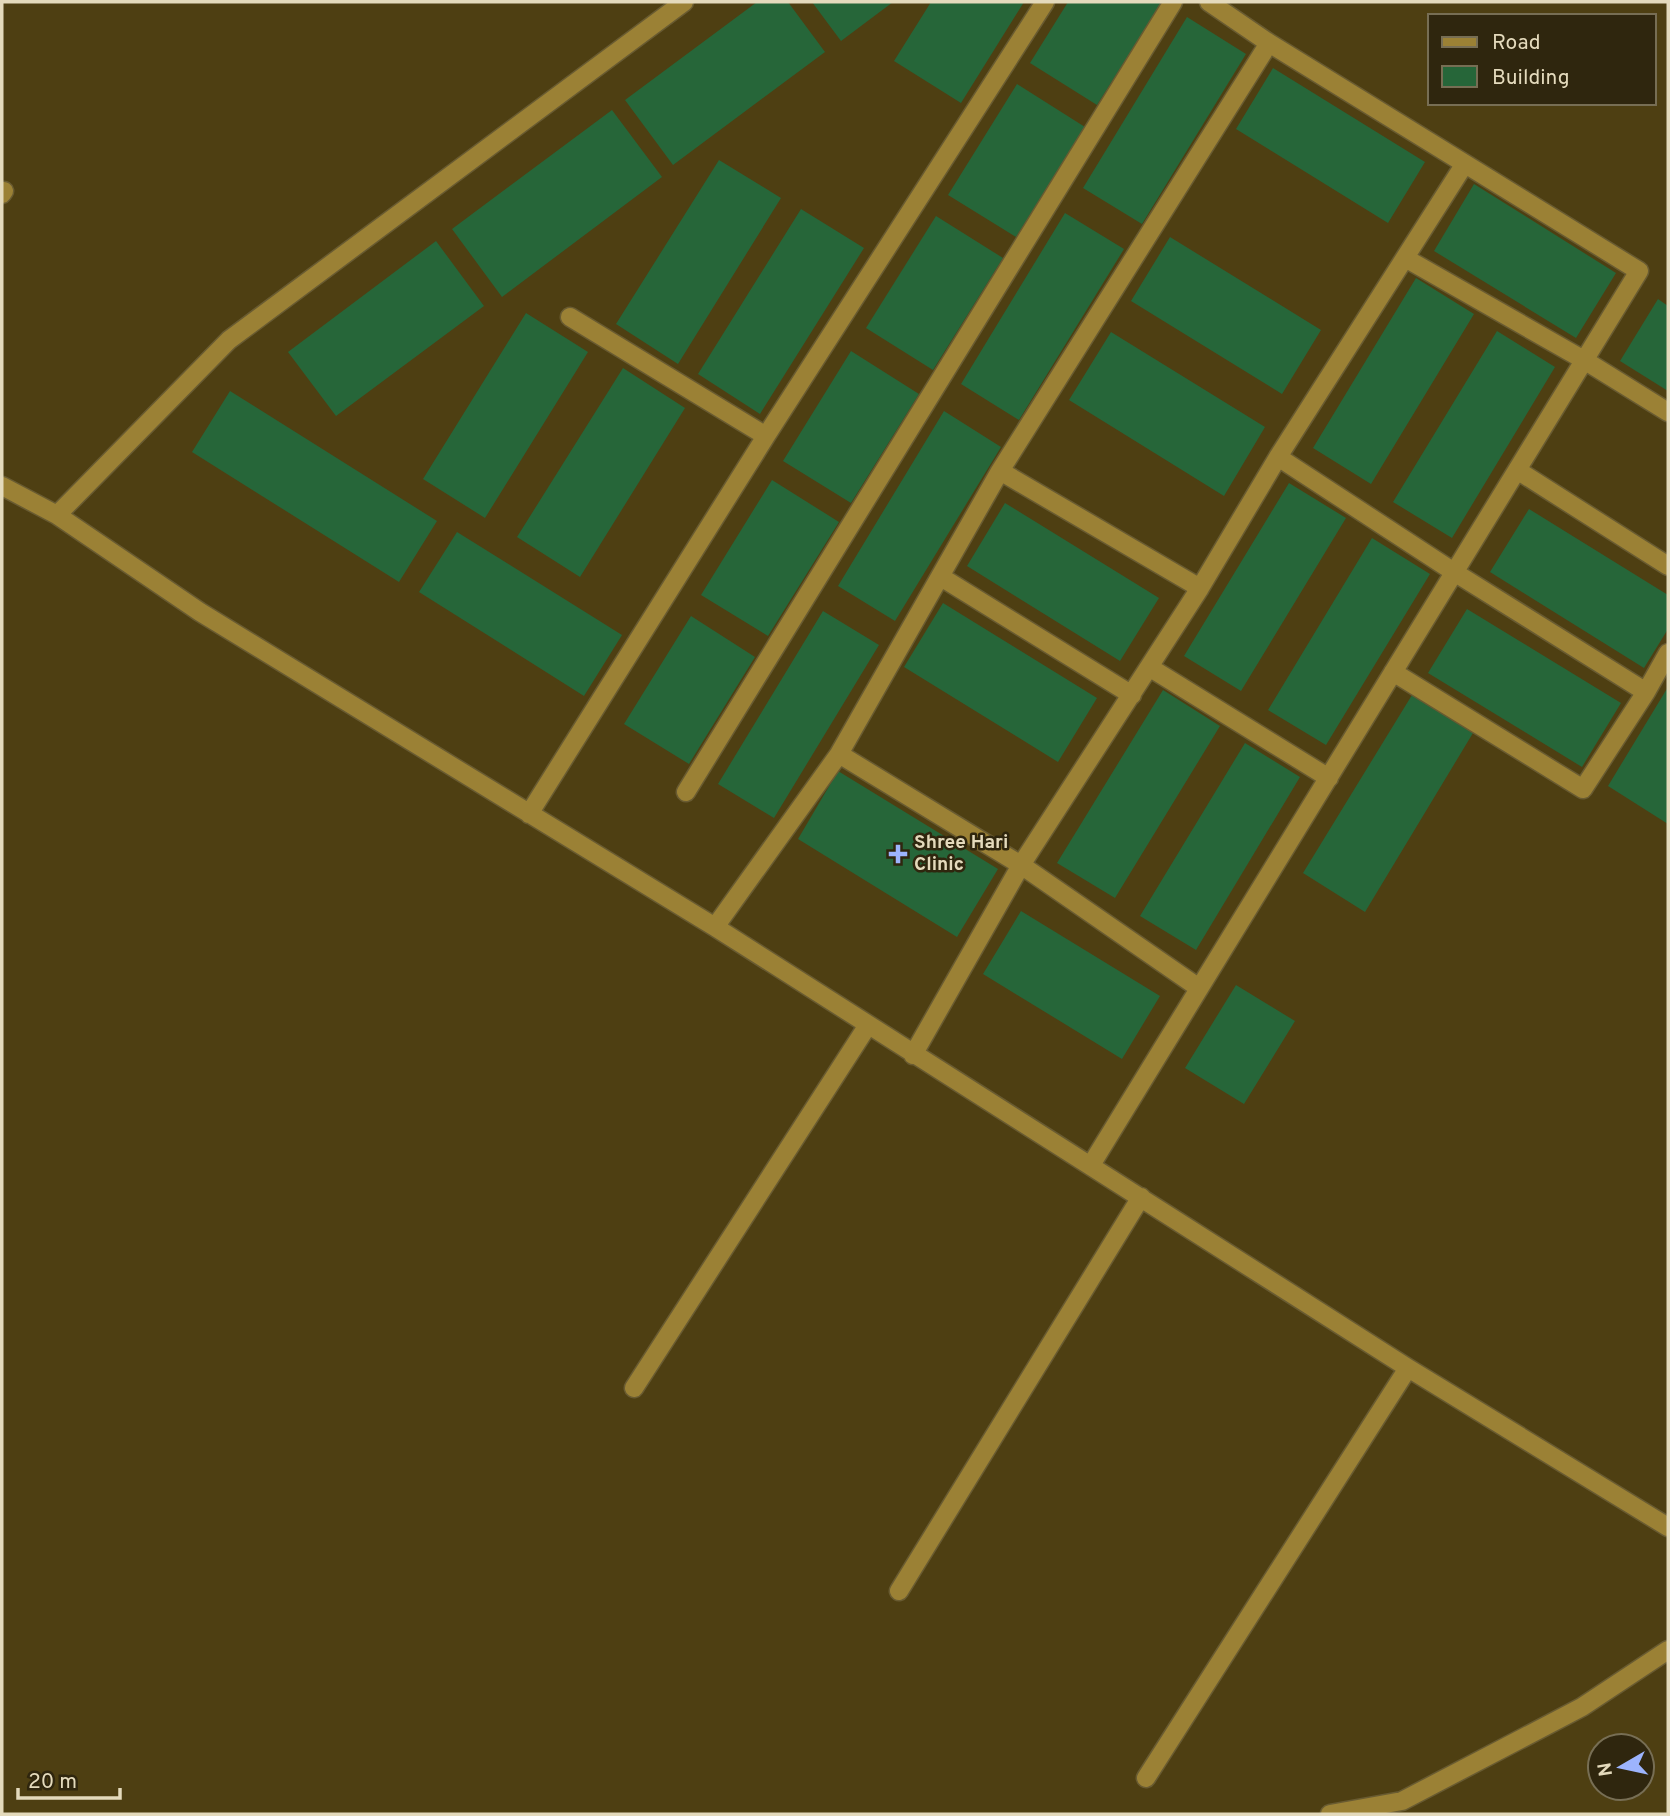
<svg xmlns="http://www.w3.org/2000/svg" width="1670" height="1816" font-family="Overpass,sans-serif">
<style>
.building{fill:#266639}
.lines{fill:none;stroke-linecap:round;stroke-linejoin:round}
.minor-casing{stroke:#695b31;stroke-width:21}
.minor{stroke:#9b8135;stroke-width:18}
.poi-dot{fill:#9db4fd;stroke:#2f260e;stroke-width:2.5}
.labels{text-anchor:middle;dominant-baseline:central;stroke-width:5;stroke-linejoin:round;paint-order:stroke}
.poi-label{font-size:19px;font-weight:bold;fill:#e4dabc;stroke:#2f260e;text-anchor:start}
</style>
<rect width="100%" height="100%" fill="#4e3f12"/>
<path class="building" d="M757,2H788L825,52L673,165L625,100Z
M812,2H893L841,41Z
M931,2H1024L961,103L894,61Z
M1068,2H1162L1097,105L1030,63Z
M1187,17L1246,54L1142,224L1083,188Z
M1273,68L1425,162L1388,223L1236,129Z
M1017,84L1085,127L1016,237L948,195Z
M612,110L662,177L502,297L452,229Z
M719,160L781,198L678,364L616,324Z
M1474,184L1616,273L1576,338L1434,251Z
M801,209L864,248L760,414L698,374Z
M1065,213L1124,249L1019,420L961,384Z
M936,216L1003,258L933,370L866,328Z
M1170,237L1321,330L1282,394L1131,301Z
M436,241L484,306L336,416L288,352Z
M1416,278L1474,314L1371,484L1313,448Z
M1658,299L1668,306V391L1620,361Z
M526,313L588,352L485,518L423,479Z
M1497,331L1555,367L1452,538L1393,502Z
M1111,332L1265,427L1224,496L1069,400Z
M851,351L919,394L851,503L783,461Z
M623,368L685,408L580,577L517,537Z
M230,391L437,521L399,582L192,452Z
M944,411L1001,447L895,621L838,586Z
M772,480L839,522L768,636L701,595Z
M1289,483L1346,518L1241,691L1184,656Z
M1005,503L1159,598L1120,661L967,566Z
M1529,509L1668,595V629L1644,668L1490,572Z
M457,532L622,635L584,696L419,592Z
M1372,538L1430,574L1326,745L1268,710Z
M943,603L1097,698L1058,762L904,667Z
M1467,609L1621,703L1582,767L1428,673Z
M823,611L879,645L774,818L718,784Z
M691,616L755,657L689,764L624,724Z
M1668,687V824L1608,786Z
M1163,690L1220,726L1115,898L1057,863Z
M1412,695L1473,733L1365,912L1303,873Z
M1245,743L1300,777L1196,950L1140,916Z
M838,771L998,869L957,937L798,839Z
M1021,911L1160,996L1122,1059L983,974Z
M1236,985L1295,1021L1244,1104L1185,1068Z"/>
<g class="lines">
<defs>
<path id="minor" d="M1269,43L1000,471L839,754L1021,865L1200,588L1278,457L1464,165
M2,194L4,191
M1405,258L1584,360L1668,412
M570,317L766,436
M1278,457L1454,572L1646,692L1668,653
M1517,470L1668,566
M1000,471L1200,588
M2,486L57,515L200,612L715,927L1408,1368L1668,1527
M57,515L229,340L684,2
M941,577L1132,695
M1149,667L1329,778
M1393,672L1583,789L1646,692
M686,792L1173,2
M529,814L766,436L1045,2
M715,927L839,754
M913,1055L1021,865L1199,988
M1091,1165L1639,271L1269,43L1209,2
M634,1388L868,1025
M899,1591L1141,1197
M1146,1778L1408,1368
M1330,1814L1402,1801L1582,1707L1668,1650"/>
</defs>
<use href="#minor" class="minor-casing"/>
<use href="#minor" class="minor"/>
</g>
<path class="poi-dot" d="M894.5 843.5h7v7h7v7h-7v7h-7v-7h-7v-7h7z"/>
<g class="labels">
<g class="poi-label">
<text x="914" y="843">Shree Hari<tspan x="914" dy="22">Clinic</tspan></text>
</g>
</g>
<rect width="1670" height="1816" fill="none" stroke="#e4dabc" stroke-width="7"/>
<rect x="1428" y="14" width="228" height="91" fill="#2f260e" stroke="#776e54" stroke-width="2"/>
<rect x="1442" y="37" width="35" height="10" fill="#9b8135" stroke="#776e54" stroke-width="2"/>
<text x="1492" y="49" font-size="21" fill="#e4dabc">Road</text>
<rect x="1442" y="66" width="35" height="21" fill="#266639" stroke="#776e54" stroke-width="2"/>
<text x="1492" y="84" font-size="21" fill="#e4dabc">Building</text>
<g transform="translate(1621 1767) rotate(261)"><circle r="33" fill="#2f260e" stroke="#776e54" stroke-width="2"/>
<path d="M0-5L12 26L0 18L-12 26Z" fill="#9db4fd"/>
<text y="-10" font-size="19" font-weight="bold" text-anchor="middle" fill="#e4dabc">N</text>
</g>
<path d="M18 1788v10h102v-10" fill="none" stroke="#e4dabc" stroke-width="3.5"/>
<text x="28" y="1788" font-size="21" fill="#e4dabc" stroke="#2f260e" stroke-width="5" paint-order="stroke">20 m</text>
</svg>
